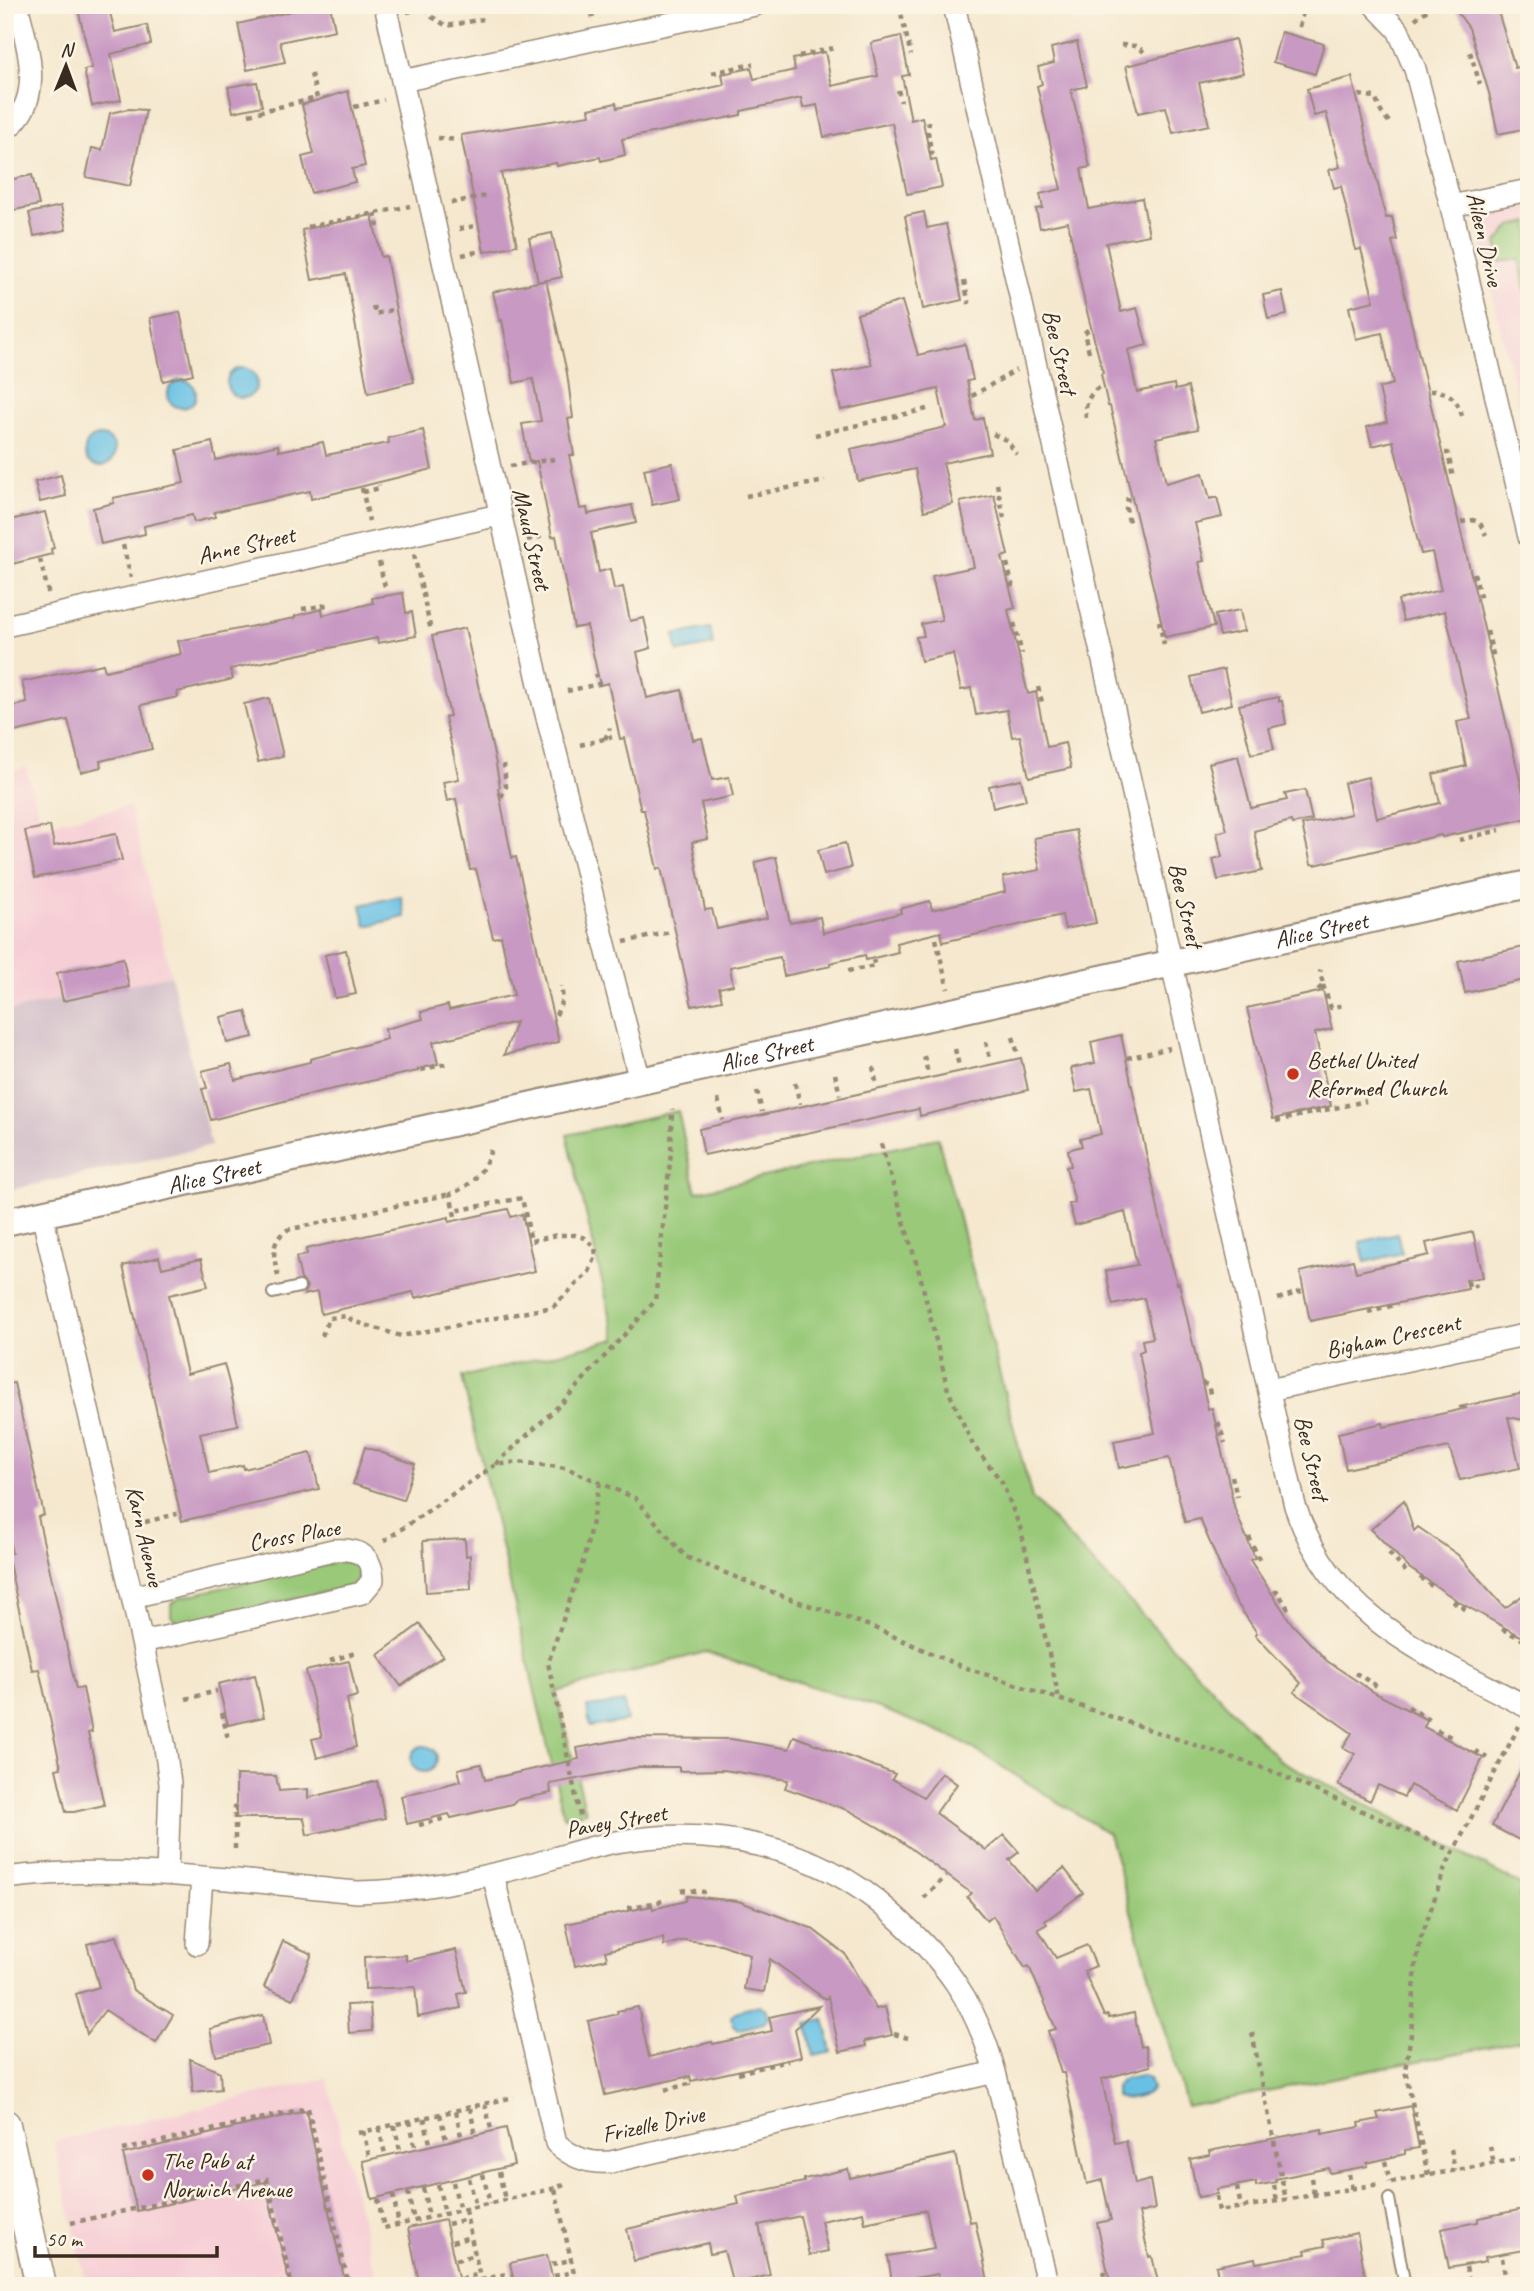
<svg xmlns="http://www.w3.org/2000/svg" width="1534" height="2291" font-family="Caveat,sans-serif">
<style>
.built{fill:#f6cfd6}
.industrial{fill:#d1bdc9}
.green{fill:#99c979;stroke:#6a7a4c;stroke-width:2}
.water{fill:#67c1e5;stroke:#517682;stroke-width:2}
.building{fill:#c899c3}
.lines{fill:none;stroke-linecap:round;stroke-linejoin:round}
.service-casing{stroke:#988976;stroke-width:14}
.minor-casing{stroke:#988976;stroke-width:24}
.tertiary-casing{stroke:#988976;stroke-width:30}
.secondary-casing{stroke:#988976;stroke-width:33}
.path{stroke:#988976;stroke-width:4.5;stroke-dasharray:5 5;stroke-linecap:butt}
.service{stroke:#fff;stroke-width:10}
.minor{stroke:#fff;stroke-width:21}
.tertiary{stroke:#fff;stroke-width:26}
.secondary{stroke:#fff;stroke-width:30}
.poi-dot{fill:#c8321e;stroke:#fcf5e5;stroke-width:2.5}
.labels{text-anchor:middle;dominant-baseline:central;stroke-width:5;stroke-linejoin:round;paint-order:stroke}
.street-label{font-size:24px;fill:#3b2a1e;stroke:#fcf5e5}
.poi-label{font-size:24px;fill:#3b2a1e;stroke:#fcf5e5;text-anchor:start}
</style>
<rect width="100%" height="100%" fill="#fcf5e5"/>
<filter id="ink" filterUnits="userSpaceOnUse"><feTurbulence type="fractalNoise" baseFrequency=".0143" numOctaves="2"/><feDisplacementMap in="SourceGraphic" scale="14" xChannelSelector="R" yChannelSelector="G"/><feConvolveMatrix kernelMatrix="1 2 1 2 8 2 1 2 1" color-interpolation-filters="sRGB"/></filter>
<filter id="wash" filterUnits="userSpaceOnUse"><feTurbulence type="fractalNoise" baseFrequency=".00686" numOctaves="4" result="noise"/><feDisplacementMap in="SourceGraphic" scale="28" xChannelSelector="R" yChannelSelector="G"/><feGaussianBlur stdDeviation="1.57" result="paint"/><feColorMatrix in="noise" values="0 0 0 0 0 0 0 0 0 0 0 0 0 0 0 0 0 1.4 0 .05"/><feComposite in="paint" operator="in"/></filter>
<g filter="url(#wash)">
<rect width="100%" height="100%" fill="#f5e8cf"/>
<path class="built" d="M1529,205V447L1480,243L1481,231L1488,222L1499,215V211Z
M26,768L42,825L130,806L171,975L5,1012V772Z
M327,2078L378,2286H87L54,2142Z"/>
<path class="industrial" d="M171,975L211,1146L5,1191V1012Z"/>
<path class="green" d="M1529,222V305L1519,259L1500,262L1497,243L1511,226Z
M678,1111L696,1192L938,1138L1032,1498L1279,1760L1524,1886L1519,1897L1529,1903V2039L1187,2107L1109,1834L961,1741L882,1709L705,1652L556,1692L586,1812L564,1817L462,1377L616,1339L567,1135Z
M341,1561L351,1562L359,1570L356,1583L349,1587L179,1624L171,1616V1604L181,1597Z"/>
<path class="water" d="M227 383a15 15 0 1 1 30 0a15 15 0 1 1-30 0Z
M168 394a14 14 0 1 1 28 0a14 14 0 1 1-28 0Z
M85 451a15 15 0 1 1 30 0a15 15 0 1 1-30 0Z
M710,628L713,645L678,652L674,635Z
M401,896L405,917L366,926L361,905Z
M1397,1233L1402,1253L1365,1262L1360,1242Z
M624,1702L627,1721L590,1727L587,1707Z
M411 1759a13 13 0 1 1 26 0a13 13 0 1 1-26 0Z
M759,2005L766,2009L768,2017L764,2023L738,2030L733,2026L731,2017L735,2012Z
M824,2019L832,2052L814,2056L807,2023Z
M1141,2076L1149,2079L1152,2089C1142,2099 1129,2100 1116,2097L1115,2087L1122,2080Z"/>
<g id="blocks">
<path class="building" d="M77,5H108L115,32L147,25L151,44L111,54L121,100L92,106L84,70L92,68Z
M317,5H330L335,30L280,42L285,62L247,70L238,24Z
M1452,5H1496L1515,68L1529,64V128L1498,134L1489,93L1469,28Z
M1281,32L1324,44L1315,74L1273,62Z
M901,36L909,75L902,76L911,120L922,117L931,160L936,159L942,187L907,194L892,123L824,137L817,105L803,108L801,98L741,111V115L622,139L625,155L601,161L600,157L557,166L556,163L501,173L517,245L484,252L461,135L590,115L589,109L616,103L617,108L724,85L722,74L751,68L754,79L795,70L793,59L825,52L832,86L878,76L871,43Z
M1235,39L1243,73L1199,83L1209,125L1173,133L1166,107L1138,113L1126,66Z
M1077,42L1087,86L1071,90L1090,167L1081,169L1089,209L1142,198L1149,235L1106,243L1121,312L1137,308L1147,345L1128,350L1137,392L1174,384L1175,390L1188,387L1198,429L1156,438L1166,483L1203,473L1210,499L1217,497L1222,517L1195,523L1204,561L1199,562L1214,627L1165,637L1110,406H1108L1101,374L1103,373L1085,304L1068,222L1040,228L1036,209L1043,208L1040,194L1061,189L1037,86L1042,84L1038,67L1054,63L1051,48Z
M1352,77L1386,218L1392,217L1397,240L1392,241L1405,296L1529,818L1442,837L1441,835L1315,865L1311,864L1302,825L1351,814L1344,783L1368,777L1377,818L1440,803L1433,774L1466,766L1457,722L1471,719L1445,611L1403,621L1398,600L1441,590L1432,552L1421,554L1393,441L1372,446L1367,427L1387,422L1379,388L1393,384L1382,333L1356,339L1349,307L1374,301L1361,249L1356,250L1341,186L1334,188L1329,170L1340,167L1326,113L1314,116L1307,89Z
M257,82L262,106L233,112L228,87Z
M348,91L365,166L352,169L355,182L311,193L302,157L314,154L302,105Z
M129,109L146,110L130,186L86,177L92,148L102,150L110,113Z
M32,175L39,205L5,212V181Z
M61,206L66,230L34,236L29,213Z
M924,212L927,228L946,224L962,300L923,309L905,216Z
M372,215L381,257L386,256L397,316L414,382L368,393L346,274L312,280L302,230Z
M552,233L562,277L538,282L529,238Z
M546,280L567,373L573,418L568,419L574,455H569L580,509L587,508L588,514L632,505L636,523L591,533L599,572L610,569L614,589L623,587L630,621L644,618L651,648L637,652L647,698L682,690L693,740L702,738L712,780L729,777L733,796L701,803L708,839L692,842L705,910L712,909L717,929L767,918L755,862L776,857L790,923L820,917L823,933L901,913L900,909L930,901L932,910L1005,892L1003,877L1040,870L1034,838L1076,830L1096,923L1065,929L1062,915L943,942L941,932L896,943L898,952L866,960L865,955L830,963L831,966L784,976L780,957L730,967L733,985L719,988L722,1000L692,1006L661,868L657,869L644,810H641L624,738L620,739L608,683L600,685L587,626L574,628L556,536L552,537L537,461L529,462L522,424L541,421L533,379L514,383L502,320L500,321L493,292Z
M1282,291L1287,315L1268,319L1263,295Z
M902,301L918,355L965,344L973,380L967,381L975,420L983,418L990,453L943,463L953,504L924,511L915,469L858,481L851,449L946,427L938,389L841,410L833,373L872,365L857,314Z
M180,312L193,374L163,381L150,318Z
M423,430L432,469L311,499L310,491L214,512L215,517L194,522L192,515L144,526L145,534L101,544L93,508L114,503L113,498L184,483L177,450L212,442L216,460L278,445L279,451L323,442L326,455L389,443L388,438Z
M672,463L680,499L652,505L644,469Z
M61,475L66,496L40,502L35,482Z
M994,495L1008,555L1002,557L1015,608L1008,610L1028,694L1036,692L1047,747L1065,743L1071,768L1029,777L1020,736L1012,737L1007,710L976,715L971,688L961,690L953,654L921,661L916,637L924,636L921,624L942,620L932,576L974,567L960,502Z
M45,512L54,548L51,549L52,554L12,564L5,537V521Z
M403,593L406,613L412,612L416,636L378,643L377,638L230,669L233,679L177,692L178,697L141,705L152,749L100,761L101,767L81,772L68,720L5,734V708L27,703L22,682L103,664L105,671L181,654L178,641L295,618V616L322,609L323,615L373,603L372,598Z
M1240,610L1244,631L1220,636L1215,615Z
M465,628L495,759L500,787L498,788L512,858L516,857L559,1042L504,1055L516,1022L433,1042L438,1064L418,1069V1071L319,1092L211,1120L202,1089L207,1088L202,1071L231,1064L235,1080L310,1062V1059L387,1039L385,1029L423,1019L421,1012L448,1005L449,1010L514,995L501,936L493,938L476,869L470,870L456,799L447,801L443,782L459,779L445,717L450,716L432,636Z
M1224,669L1232,704L1199,712L1191,677Z
M1279,697V701H1282L1286,724L1269,728L1274,749L1251,754L1239,705Z
M269,698L283,756L258,762L244,704Z
M1238,756L1251,808L1287,800L1285,794L1305,790L1312,820L1292,824L1291,821L1254,831L1262,871L1218,880L1213,859L1222,857L1217,833L1227,830L1209,763Z
M1021,779L1026,800L993,808L989,786Z
M50,826L54,846L116,834L122,860L35,878L25,831Z
M845,843L851,868L824,875L818,850Z
M1529,946V979L1465,993L1458,961Z
M346,950L356,994L335,998L325,955Z
M123,958L129,987L63,1001L57,973Z
M1323,991L1332,1029L1315,1033L1331,1106L1273,1119L1247,1008Z
M246,1011L253,1037L227,1043L221,1017Z
M1121,1035L1159,1214L1177,1284L1179,1283L1208,1409L1212,1408L1235,1510L1255,1558L1250,1560L1292,1624L1327,1661L1375,1693L1427,1720L1424,1727L1483,1758L1457,1810L1410,1785L1404,1797L1378,1785L1370,1801L1338,1785L1355,1754L1343,1747L1352,1733L1294,1692L1301,1683L1255,1635L1257,1633L1233,1597L1200,1519L1185,1522L1169,1458L1119,1468L1114,1441L1155,1433L1139,1352L1144,1350L1142,1340L1153,1338L1144,1298L1113,1305L1111,1298L1106,1271L1137,1265L1125,1212L1075,1225L1069,1204L1075,1203L1066,1167L1071,1166L1068,1150L1082,1146L1080,1139L1101,1134L1091,1089L1076,1092L1071,1068L1095,1063L1091,1042Z
M1021,1058L1028,1090L920,1116L919,1109L704,1155L699,1129Z
M508,1209L511,1217L522,1214L535,1271L415,1298L413,1292L321,1314L317,1292L304,1295L307,1286L301,1279L296,1257L307,1255L306,1249L449,1217V1222Z
M1473,1232L1483,1277L1466,1280L1468,1289L1310,1321L1300,1272L1353,1260L1356,1272L1429,1255L1426,1243Z
M159,1257L162,1268L201,1259L208,1286L169,1295L187,1374L224,1364L229,1383L238,1425L200,1433L209,1473L243,1465L244,1469L311,1453L319,1489L182,1521L123,1266Z
M14,1383L44,1515L38,1517L76,1689L83,1688L92,1732L88,1733L104,1805L74,1812H66L56,1769L61,1768L39,1669L32,1670L7,1554L12,1553L5,1522V1384Z
M1529,1392V1421L1508,1417L1520,1468L1460,1480L1449,1447L1346,1469L1338,1433L1383,1423L1384,1427L1467,1408L1459,1407Z
M365,1447L415,1464L403,1500L353,1484Z
M1404,1500L1414,1531L1418,1527L1458,1555L1505,1608L1529,1591V1641L1461,1603L1409,1568L1371,1529Z
M465,1539L466,1556L470,1555L471,1589L426,1592L423,1541Z
M420,1624L443,1656L401,1686L378,1655Z
M349,1661L357,1696L347,1699L356,1747L317,1758L312,1739L322,1737L306,1671Z
M255,1675L264,1717L228,1725L218,1684Z
M794,1736L895,1774L892,1779L924,1797L942,1773L957,1784L936,1813L986,1850L1004,1835L1019,1852L1009,1860L1035,1891L1064,1868L1083,1893L1045,1921L1047,1924L1038,1929L1056,1958L1087,1945L1096,1966L1084,1971L1104,2016L1108,2015L1109,2018L1134,2013L1141,2047L1145,2046L1150,2066L1102,2079L1115,2143L1126,2141L1135,2184L1150,2180L1155,2209L1139,2213L1149,2257L1152,2256L1159,2286H1111L1097,2223L1111,2220L1102,2180L1087,2184L1064,2073H1061L1048,2031L1056,2029L1029,1966L1025,1968L993,1916L987,1921L967,1897L971,1893L897,1838L850,1811L785,1788L788,1780L724,1770L679,1771V1767H639L550,1784L551,1793L516,1800L512,1804L451,1818L449,1814L407,1824L401,1796L461,1781L458,1769L481,1764L485,1780L579,1759L577,1748L630,1738L731,1739L789,1749Z
M1529,1754V1845L1492,1826Z
M236,1775L276,1776L279,1791L308,1789V1798L377,1781L385,1818L307,1835L304,1818H236Z
M687,1896L738,1901L811,1928L845,1954L876,2009L885,2007L892,2035L865,2041L866,2046L840,2052L828,1997L825,1999L770,1959L764,1992L744,1989L750,1955L721,1944L684,1940L664,1946L663,1938L605,1951L607,1959L575,1966L566,1924L652,1906L653,1909L686,1901Z
M117,1936L133,1990L173,2015L156,2043L105,2010L87,2034L76,1994L99,1987L87,1944Z
M283,1941L312,1954L293,1999L264,1987Z
M456,1950L466,1992L458,1994L461,2008L418,2017L415,1987L365,1989L364,1957L406,1955V1961Z
M370,2004L372,2031L349,2033L347,2005Z
M819,2006L795,2029L801,2057L691,2081L690,2076L605,2095L588,2021L618,2014L617,2011L638,2007L649,2057L712,2042L713,2044L772,2031L769,2017Z
M263,2015L269,2045L216,2056L210,2029Z
M190,2059L220,2072L221,2089L193,2092Z
M1411,2106L1419,2148L1405,2150V2154L1367,2163L1368,2166L1330,2173L1329,2168L1275,2179L1276,2182L1256,2186V2182L1217,2189V2194L1198,2197L1190,2159L1210,2155L1209,2151L1322,2129V2134L1360,2127L1359,2123L1379,2119L1377,2113Z
M306,2111L346,2286H290L265,2182L137,2211L123,2154Z
M506,2128L514,2165L372,2199L363,2161Z
M955,2154L970,2222L975,2221L988,2281L964,2286H940L938,2274L892,2282L888,2256L934,2248L926,2210L865,2223L863,2212L821,2221L828,2251L809,2255L800,2216L759,2225L770,2275L733,2284L724,2251L710,2254L708,2243L634,2261L627,2229L739,2204L737,2196L804,2182V2179L848,2169L850,2178Z
M1529,2208V2249L1485,2257L1486,2261L1449,2268L1441,2229L1478,2222V2218Z
M445,2220L460,2286H420L408,2228Z
M1357,2233L1365,2275L1351,2277L1352,2281L1328,2286H1220L1216,2266L1255,2258L1256,2263L1306,2254L1305,2250L1325,2246L1323,2240Z
M547,2255L554,2286H515L510,2263Z"/>
</g>
</g>
<g filter="url(#ink)">
<use href="#blocks" fill-opacity="0" stroke="#988976" stroke-width="2"/>
<g class="lines">
<defs>
<path id="service" d="M273,1293L299,1287
M1389,2199L1405,2286"/>
<path id="minor" d="M385,5L544,706L640,1081
M954,5L1295,1506C1334,1621 1430,1655 1529,1708
M1374,5L1398,30L1415,69L1451,206L1529,537
M402,81L755,5
M5,130C47,100 27,46 17,5
M1451,206L1529,190
M5,626L499,515
M42,1214L131,1592L165,1747L170,1783L167,1874
M1269,1390L1529,1334
M132,1597L333,1550C357,1548 372,1554 373,1580L362,1593L142,1642
M493,1874L556,2143C572,2158 589,2164 611,2162L995,2072
M5,1878C122,1863 240,1881 357,1892C418,1891 476,1879 534,1864C561,1856 589,1847 616,1842C712,1825 816,1846 889,1911C945,1960 975,2000 995,2072L1048,2286
M197,1944L202,1878"/>
<g id="tertiary">
<path id="s1" d="M5,1222L1529,884"/>
</g>
<path id="secondary" d="M5,2125L41,2286"/>
</defs>
<use href="#service" class="service-casing"/>
<use href="#minor" class="minor-casing"/>
<use href="#tertiary" class="tertiary-casing"/>
<use href="#secondary" class="secondary-casing"/>
<path class="path" d="M590,5L593,18
M899,5L911,55
M427,8L432,17L447,26L483,19
M407,12L436,5
M1415,19L1434,5
M1299,27L1305,5
M1121,45L1137,46L1144,52
M1470,52L1480,84
M799,56L834,48
M712,73L753,64
M898,90L901,102
M1359,95L1375,97L1381,112L1389,122
M354,107L384,100
M249,114L317,98L311,74
M929,121L928,132L932,157
M438,138L458,140
M451,203L485,196
M375,213L378,227
M308,227L410,206
M459,229L475,226
M462,255L481,251
M964,281L969,304
M373,306L375,314L396,309
M1089,352L1084,333L1089,329
M1430,391C1451,390 1458,401 1463,419
M972,396L1016,370
M1086,418C1084,406 1089,392 1101,386
M993,434L1006,440L1017,454
M815,435L927,409
M1445,453H1448L1453,478
M510,466L554,459
M997,484L1004,518
M362,488L369,521
M363,492L380,488L379,485
M746,496L825,481
M1128,497L1126,508L1129,522
M1461,522L1473,520L1480,523L1486,535
M527,540L544,536
M123,545L131,578
M414,554L431,631
M40,559L49,596
M379,562L386,591
M1007,563L1013,588
M1474,573L1481,600
M302,609L327,605
M1159,621L1164,645
M1014,623L1022,654
M1487,631L1494,658
M1038,687L1042,702
M567,691L599,684L596,674
M605,739L610,728
M580,745L612,737
M501,797L506,787L504,764
M1459,840L1500,830
M936,939L948,989
M624,942L671,932
M848,971L875,966L873,960
M1323,985L1331,1008L1343,1005
M1318,990L1323,985L1320,970
M556,1015L563,999L561,986
M1013,1037L1018,1054
M986,1042L990,1059
M955,1049L959,1066
M924,1056L928,1074
M1127,1058L1170,1048
M873,1067L877,1086
M421,1070L449,1063
M835,1074L840,1095
M795,1083L800,1104
M757,1091L762,1112
M718,1099L723,1120
M1276,1121L1366,1101
M881,1144L921,1279L948,1390L973,1445L1002,1482L1021,1530L1059,1698
M455,1216L450,1194C472,1186 484,1172 491,1149
M278,1276C274,1258 269,1242 287,1230L450,1194
M1468,1281L1469,1287L1480,1285
M1278,1299L1302,1291
M1368,1313L1397,1304
M322,1336L329,1318L347,1316L353,1321L401,1336L553,1307L589,1272L596,1256L595,1247L585,1238L575,1235H557L531,1241L522,1198L454,1211
M1202,1383L1208,1385L1211,1398
M1218,1422L1225,1443
M496,1464L563,1402L655,1301L671,1152L672,1109
M1232,1476L1237,1497
M145,1522L177,1514
M1249,1537L1260,1561
M384,1541L495,1465L519,1462L566,1468L635,1498L686,1557L785,1597L870,1626L958,1665L1269,1770L1453,1851
M1389,1553L1407,1573
M1420,1577L1433,1587
M1274,1593L1277,1591L1290,1612
M1453,1601L1469,1612
M1502,1629L1526,1641
M330,1661L355,1653
M1356,1676L1357,1674L1380,1688
M186,1699L217,1691
M1408,1707L1431,1720
M222,1713L228,1739
M1437,1730L1451,1737
M1475,1751L1487,1758
M580,1816L548,1663L584,1559L600,1483
M419,1825L447,1818
M235,1849V1805
M681,1890L705,1892
M924,1898L946,1876
M628,1908L663,1901
M1252,2033L1286,2200
M894,2034L908,2038
M738,2073L788,2061
M665,2090L689,2084L687,2078
M485,2104L491,2129
M470,2108L475,2133
M456,2111L461,2136
M440,2114L446,2140
M424,2118L430,2143
M410,2121L415,2146
M394,2125L400,2150
M379,2128L385,2154
M363,2131L369,2156
M358,2133L514,2097
M1528,2135L1529,2139
M1490,2146L1494,2164
M1451,2149L1455,2171
M123,2150L308,2108L349,2286
M1385,2161L1390,2182
M499,2172L505,2200
M483,2174L490,2204
M1349,2174L1352,2189
M1428,2175L1405,2070L1411,2034L1416,1963L1421,1938L1445,1868L1519,1726
M469,2178L476,2207
M1311,2178L1314,2195
M453,2182L460,2211
M1391,2182L1529,2157
M438,2185L445,2214
M1274,2185L1277,2201
M1237,2187L1241,2207
M423,2188L429,2217
M555,2189L577,2286
M408,2192L414,2221
M393,2195L399,2225
M1216,2196L1219,2211L1379,2184
M378,2199L384,2228L556,2188L564,2184
M465,2210L482,2286
M71,2223L267,2179L292,2286
M448,2224L467,2219
M452,2242L471,2237
M1502,2258L1507,2286
M456,2260L475,2255
M552,2264L571,2260
M1466,2267L1470,2286
M1103,2271L1107,2286
M554,2276L574,2272
M461,2279L480,2274
M481,2280L510,2273
M506,2286L511,2284"/>
<use href="#service" class="service"/>
<use href="#minor" class="minor"/>
<use href="#tertiary" class="tertiary"/>
<use href="#secondary" class="secondary"/>
</g>
</g>
<g class="poi-dot">
<circle cx="1293" cy="1074" r="7"/>
<circle cx="148" cy="2175" r="7"/>
</g>
<g class="labels">
<g class="street-label">
<text transform="translate(1485 239) rotate(77)">Aileen Drive</text>
<text transform="translate(1060 352) rotate(77)">Bee Street</text>
<text transform="translate(532 539) rotate(77)">Maud Street</text>
<text transform="translate(246 545) rotate(-13)">Anne Street</text>
<text transform="translate(1186 905) rotate(77)">Bee Street</text>
<text stroke="none"><textPath href="#s1" startOffset="1348">Alice Street</textPath></text>
<text stroke="none"><textPath href="#s1" startOffset="780">Alice Street</textPath></text>
<text stroke="none"><textPath href="#s1" startOffset="214">Alice Street</textPath></text>
<text transform="translate(1393 1336) rotate(-12)">Bigham Crescent</text>
<text transform="translate(1312 1458) rotate(77)">Bee Street</text>
<text transform="translate(294 1535) rotate(-10)">Cross Place</text>
<text transform="translate(145 1536) rotate(77)">Karn Avenue</text>
<text transform="translate(616 1821) rotate(-10)">Pavey Street</text>
<text transform="translate(653 2124) rotate(-12)">Frizelle Drive</text>
</g>
<g class="poi-label">
<text x="1307" y="1060">Bethel United<tspan x="1307" dy="28">Reformed Church</tspan></text>
<text x="162" y="2161">The Pub at<tspan x="162" dy="28">Norwich Avenue</tspan></text>
</g>
</g>
<rect width="1534" height="2291" fill="none" stroke="#fcf5e5" stroke-width="28"/>
<g transform="translate(66 66) rotate(1)" stroke="#fcf5e5" stroke-width="5" paint-order="stroke">
<path d="M0-5L12 26L0 18L-12 26Z" fill="#3b2a1e"/>
<text y="-10" font-size="19" font-weight="bold" text-anchor="middle" fill="#3b2a1e">N</text>
</g>
<path d="M35 2246v10h182v-10" fill="none" stroke="#3b2a1e" stroke-width="3.5"/>
<text x="46" y="2246" font-size="21" fill="#3b2a1e" stroke="#fcf5e5" stroke-width="5" paint-order="stroke">50 m</text>
</svg>
